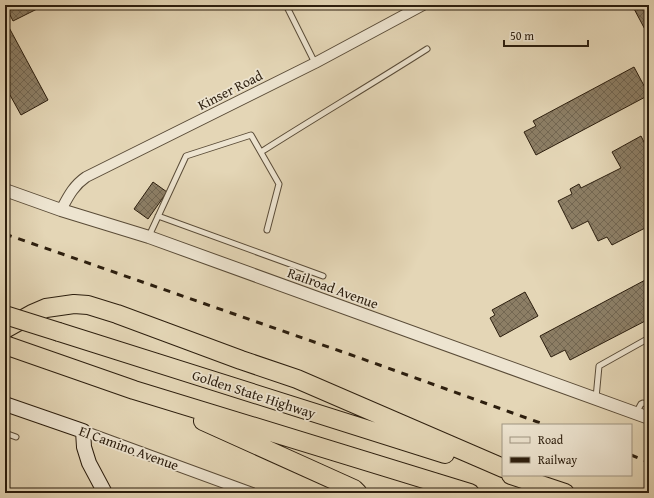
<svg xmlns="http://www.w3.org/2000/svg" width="654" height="498" font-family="'Gentium Book Plus',serif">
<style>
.building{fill:url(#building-cross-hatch);stroke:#2c1e0e}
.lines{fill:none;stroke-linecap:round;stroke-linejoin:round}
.service-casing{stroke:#5a4c38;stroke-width:7}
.minor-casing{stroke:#5a4c38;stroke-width:12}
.tertiary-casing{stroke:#5a4c38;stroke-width:14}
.secondary-casing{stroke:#2c1e0e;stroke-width:16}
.motorway-casing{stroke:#2c1e0e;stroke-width:20}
.service{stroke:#ede4d0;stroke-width:5}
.minor{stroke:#ede4d0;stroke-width:10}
.tertiary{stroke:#ede4d0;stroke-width:12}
.secondary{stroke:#ede4d0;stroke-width:14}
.motorway{stroke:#e4d6b6;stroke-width:18}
.rail{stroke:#2c1e0e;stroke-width:3;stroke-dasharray:7 7;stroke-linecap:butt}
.motorway-bridge-casing{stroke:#2c1e0e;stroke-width:20;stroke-linecap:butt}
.motorway-bridge{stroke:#e4d6b6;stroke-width:18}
.labels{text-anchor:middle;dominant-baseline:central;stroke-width:3.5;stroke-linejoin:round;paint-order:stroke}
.street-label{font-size:14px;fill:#2c1e0e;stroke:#ede4d0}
</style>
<defs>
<pattern id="building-cross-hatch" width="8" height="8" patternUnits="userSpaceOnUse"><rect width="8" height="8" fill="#8c7e65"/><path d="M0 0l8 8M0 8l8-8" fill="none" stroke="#736752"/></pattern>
</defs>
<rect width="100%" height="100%" fill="#e4d6b6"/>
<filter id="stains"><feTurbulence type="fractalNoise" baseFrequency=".005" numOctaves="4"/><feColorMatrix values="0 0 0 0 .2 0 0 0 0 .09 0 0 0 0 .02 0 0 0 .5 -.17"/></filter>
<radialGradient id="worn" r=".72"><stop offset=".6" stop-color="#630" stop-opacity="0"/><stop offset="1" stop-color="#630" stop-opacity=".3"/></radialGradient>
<path class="building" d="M5,5H45L13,21Z
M632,5H649V37Z
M5,20L48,100L21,115L5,86Z
M634,67L649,95L536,155L524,132L536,126L533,121Z
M641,136L645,144L649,142V226L612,245L607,237L598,241L588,221L572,229L558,201L572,194L570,189L579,184L581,188L621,168L612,152Z
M153,182L167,192L148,219L134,209Z
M649,278V319L570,360L565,350L551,357L540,336Z
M525,292L538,316L500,337L490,318L495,315L492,310Z"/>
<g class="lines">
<defs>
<path id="service" d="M286,5L315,63
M261,152C316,117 372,84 427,49
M158,216L323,276
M149,236L186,156L251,135L279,184L267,230
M596,398L599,366L649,338
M636,413L641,404L643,403L649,405
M5,433L16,437
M5,487L8,493"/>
<path id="minor" d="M61,210C68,197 73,186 86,177L315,63L423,5
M83,431L252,493"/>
<path id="tertiary" d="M5,190L61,210L149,237L649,418"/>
<path id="secondary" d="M5,404L83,431L84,447L89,463L105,493"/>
<path id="motorway" d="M5,329L32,314L46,308L74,304L88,305L117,314L241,360L297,379L503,468
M59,332L445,454
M5,345L134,390L470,493
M203,421L354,489L358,493
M511,475L565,493"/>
</defs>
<use href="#service" class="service-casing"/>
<use href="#minor" class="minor-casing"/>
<use href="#tertiary" class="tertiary-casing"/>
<use href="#secondary" class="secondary-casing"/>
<use href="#motorway" class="motorway-casing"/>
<use href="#service" class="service"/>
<use href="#minor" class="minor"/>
<use href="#tertiary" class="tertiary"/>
<use href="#secondary" class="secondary"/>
<use href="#motorway" class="motorway"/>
<path class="rail" d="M5,234L360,358L546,425
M631,455L649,462"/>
<defs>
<path id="motorway-bridge" d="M5,315L59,332"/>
</defs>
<use href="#motorway-bridge" class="motorway-bridge-casing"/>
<use href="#motorway-bridge" class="motorway-bridge"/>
</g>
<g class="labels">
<g class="street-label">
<text transform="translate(230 90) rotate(-27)">Kinser Road</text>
<text transform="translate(333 288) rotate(20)">Railroad Avenue</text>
<text transform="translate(254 394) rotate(18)">Golden State Highway</text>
<text transform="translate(129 448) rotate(20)">El Camino Avenue</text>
</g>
</g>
<rect width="654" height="498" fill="none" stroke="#e4d6b6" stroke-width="20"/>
<rect x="6" y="6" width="642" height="486" fill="none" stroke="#2c1e0e" stroke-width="2"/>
<rect x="10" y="10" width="634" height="478" fill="none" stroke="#2c1e0e"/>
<rect x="502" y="424" width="130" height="52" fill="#ede4d0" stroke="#a09582"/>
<rect x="510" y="437" width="20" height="6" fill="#ede4d0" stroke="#a09582"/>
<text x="538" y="444" font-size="12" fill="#2c1e0e">Road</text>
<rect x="510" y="457" width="20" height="6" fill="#2c1e0e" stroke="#a09582"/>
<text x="538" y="464" font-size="12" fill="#2c1e0e">Railway</text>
<path d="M504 40v6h84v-6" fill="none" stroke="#2c1e0e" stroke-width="2"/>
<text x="510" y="40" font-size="12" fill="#2c1e0e" stroke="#ede4d0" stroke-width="3" paint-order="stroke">50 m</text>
<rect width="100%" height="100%" filter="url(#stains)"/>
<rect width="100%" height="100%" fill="url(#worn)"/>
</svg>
